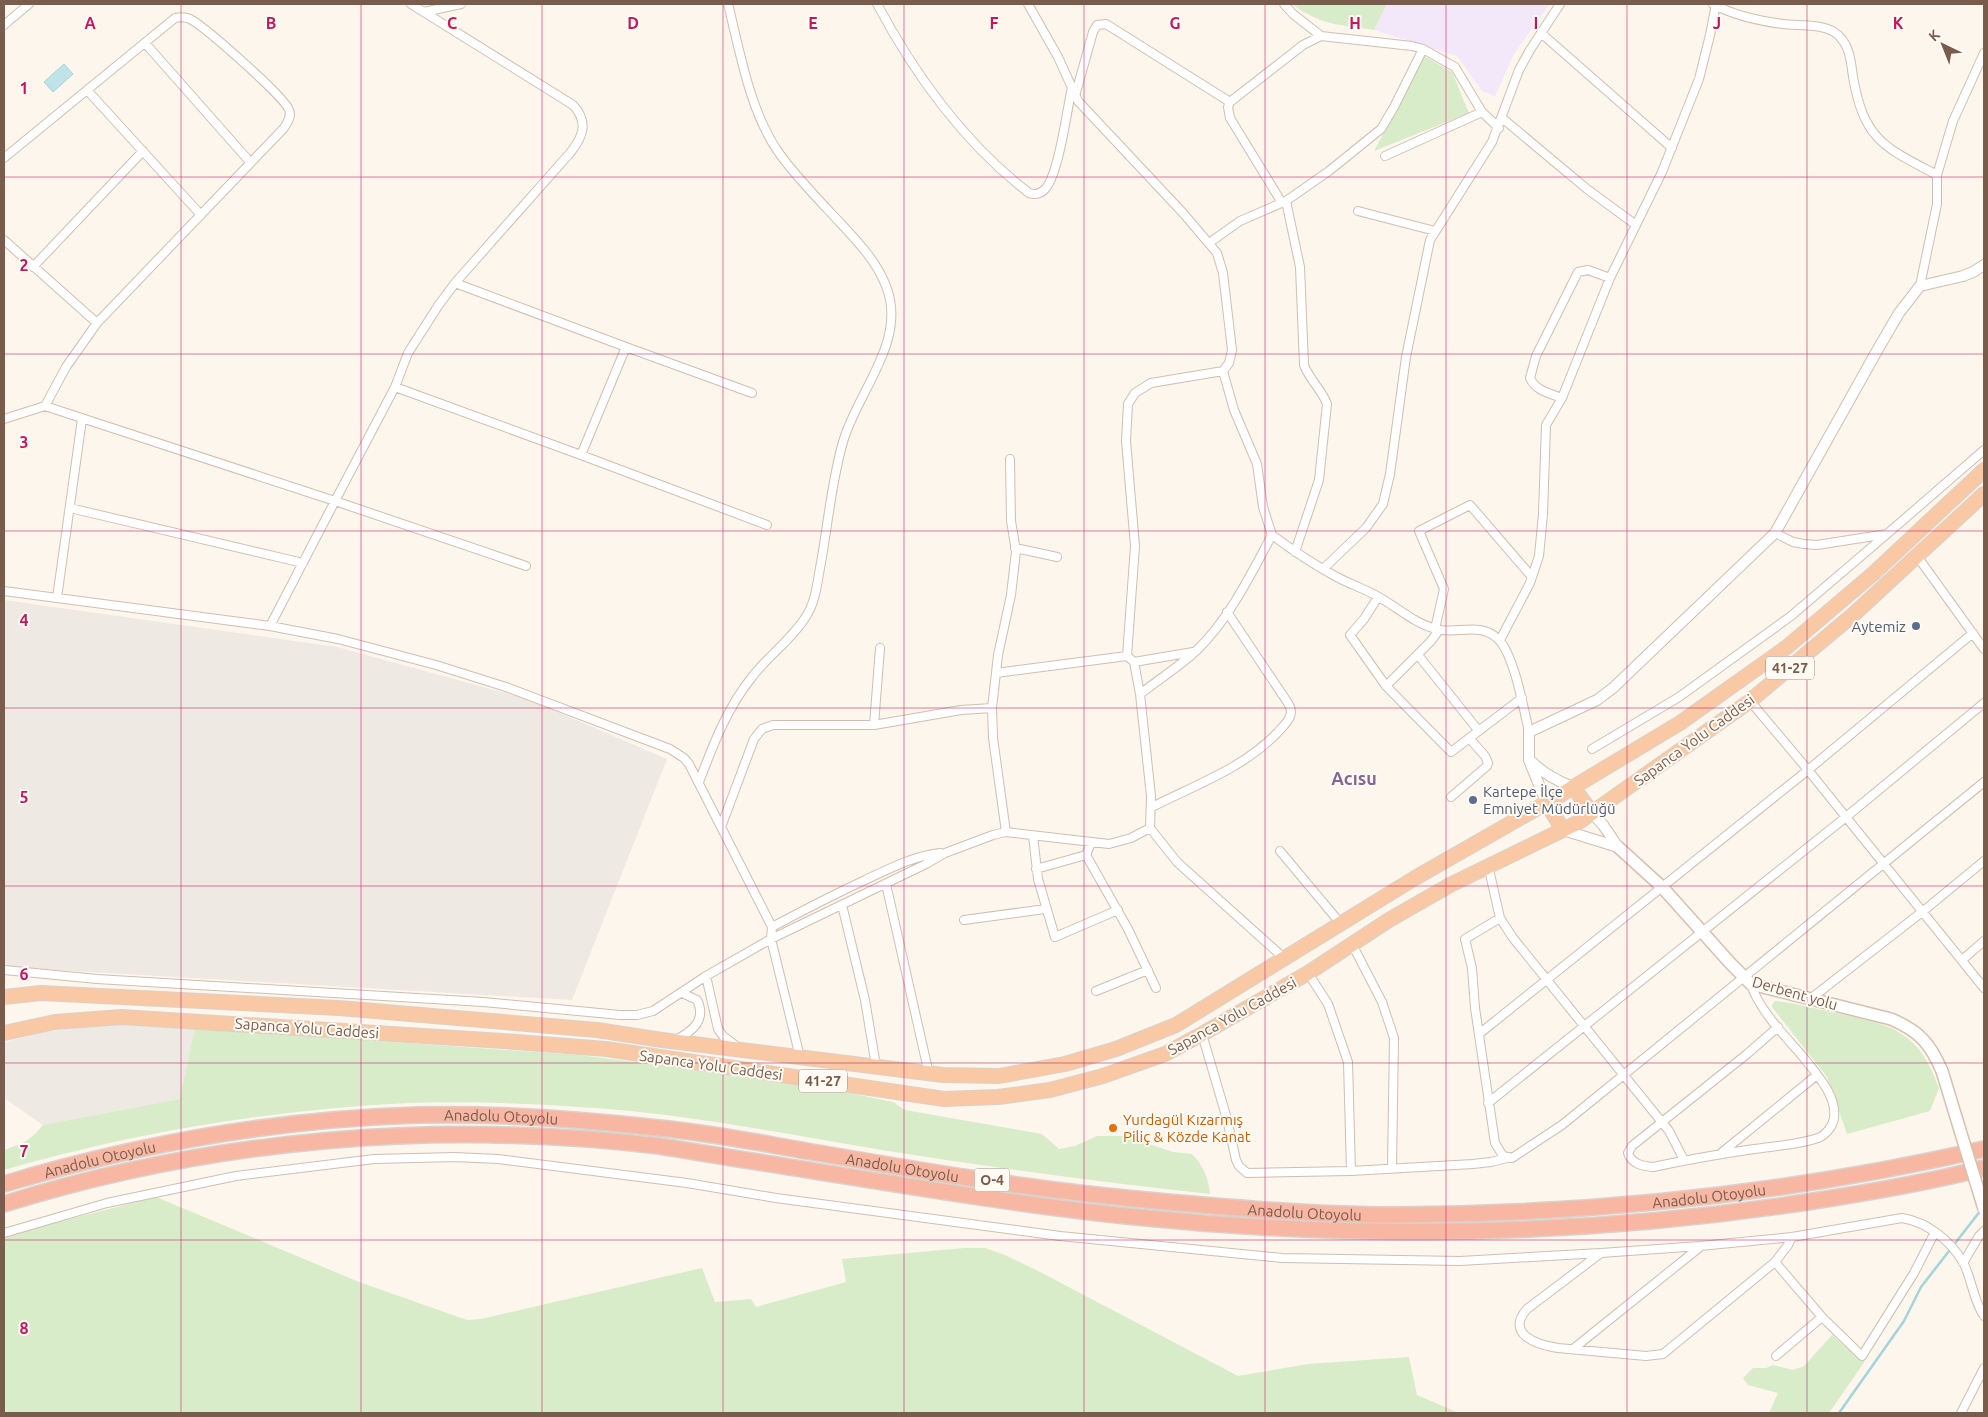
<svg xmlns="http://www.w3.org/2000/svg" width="1988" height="1417" font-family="Ubuntu,sans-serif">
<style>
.industrial{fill:#efe9e4}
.education{fill:#f3e8fa}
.green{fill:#d8ecc9}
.water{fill:#bfe3e8;stroke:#a5d3da}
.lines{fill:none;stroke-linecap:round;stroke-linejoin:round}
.stream{stroke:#a5d3da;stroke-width:2.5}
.minor-casing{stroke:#d1beb0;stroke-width:10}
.tertiary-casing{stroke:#d1beb0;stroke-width:12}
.secondary-casing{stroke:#d6c0b0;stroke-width:14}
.trunk-casing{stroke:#dad1cd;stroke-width:16}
.motorway-casing{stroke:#dad1cd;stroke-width:18}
.minor{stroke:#fff;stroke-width:8}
.tertiary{stroke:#fff;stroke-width:10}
.secondary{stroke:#fff;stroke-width:11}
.trunk{stroke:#f9c8a4;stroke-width:14}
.motorway{stroke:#f7b7a3;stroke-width:15}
.secondary-bridge-casing{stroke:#d6c0b0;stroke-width:14;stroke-linecap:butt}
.secondary-bridge{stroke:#fff;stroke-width:11}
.grid{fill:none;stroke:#c2185b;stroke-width:1;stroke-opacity:0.55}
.service-dot{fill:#5c6f8a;stroke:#fffaf3;stroke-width:2}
.food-dot{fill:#e8710a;stroke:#fffaf3;stroke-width:2}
.labels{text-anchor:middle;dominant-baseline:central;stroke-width:4;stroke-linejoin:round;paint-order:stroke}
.shield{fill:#fffaf3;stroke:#a28b7f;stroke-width:1}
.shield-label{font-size:14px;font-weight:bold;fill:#7a5c4d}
.service-label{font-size:15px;fill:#4e5e75;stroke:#fffaf3;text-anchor:end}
.street-label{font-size:15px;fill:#7a5c4d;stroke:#fffaf3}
.food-label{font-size:15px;fill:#c56008;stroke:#fffaf3;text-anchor:start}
.quarter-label{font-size:18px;font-weight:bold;fill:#846695;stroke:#fffaf3}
.grid-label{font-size:16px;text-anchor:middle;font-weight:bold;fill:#c2185b;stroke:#fffaf3;stroke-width:4;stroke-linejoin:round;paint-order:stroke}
</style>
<rect width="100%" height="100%" fill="#fdf6ec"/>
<path class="industrial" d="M4,600L337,647L527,699L667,759L572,1000L4,967Z
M124,1024L195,1028L181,1099L43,1125L4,1098V1042L40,1033L85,1026Z"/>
<path class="education" d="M1387,4H1550L1514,54L1495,96L1482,91L1457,56L1374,30Z"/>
<path class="green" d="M1292,4H1387L1374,30C1340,25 1320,25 1292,4Z
M1424,56L1452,72L1469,113L1374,151Z
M1775,1001C1794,1003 1813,1008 1831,1012C1888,1024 1918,1028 1939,1088L1930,1111L1847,1134L1827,1077L1772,1007V1005Z
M195,1028L579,1055L674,1067L849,1093L893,1102L905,1110L1042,1134L1059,1149L1075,1146L1097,1136H1126L1173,1152L1192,1154C1203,1165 1209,1179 1210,1194C1102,1182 995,1168 888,1151C786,1134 683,1113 579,1107C522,1103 464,1101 408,1103C271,1110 135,1132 4,1170V1150C22,1144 30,1141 43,1125L180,1099Z
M156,1197L359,1282L467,1320L481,1319L702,1268L715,1302L751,1299L756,1307L846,1282L842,1259L964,1248H985L1005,1255L1042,1273L1238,1376L1308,1364L1409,1357L1417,1395L1459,1413H4V1236Z
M1832,1335L1859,1359L1862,1356L1865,1361L1829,1413H1769L1778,1393L1748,1385L1743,1378L1753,1368H1766L1773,1365L1793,1370L1804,1366Z"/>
<path class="water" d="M64,64L73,74L53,92L44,82Z"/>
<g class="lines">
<path class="stream" d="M1839,1413L1904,1321L1921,1287L1981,1210"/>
<defs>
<path id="minor" d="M877,4C915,75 964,143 1029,193C1035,195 1041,194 1046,188C1059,172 1067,110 1072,87
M1028,4L1058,57L1078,101L1183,213L1217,253L1223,273L1232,350L1229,363L1223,371L1151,383L1135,393L1128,404L1126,441L1135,546L1127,656L1134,662L1140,694L1151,796L1150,828L1177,862L1285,959
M1284,4L1293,14L1321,36L1412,46L1423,49L1455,67L1482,112L1499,128
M1713,4C1733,15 1760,21 1783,24C1799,26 1826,23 1838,35C1850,46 1851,62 1853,77C1864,140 1884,147 1937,175
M424,12L461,4
M4,25L29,4
M1541,33L1672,148
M145,43L250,162
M87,90L201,215
M1075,96L1093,32L1097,25L1106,24L1230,102
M1502,118L1587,189L1636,225
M1385,156L1482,112
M4,158L175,18C180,17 185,17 190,19C204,26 286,98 289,110C292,117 287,123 284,128L97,323L66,367L45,406
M1282,203L1230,118L1228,107L1230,102L1303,45L1321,36
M1358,211L1435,231
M4,240L97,323
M1209,243L1240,221L1286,201
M33,267L143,151
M1920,286L1937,204V175L1953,121L1984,53
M626,347L752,393
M1223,371L1234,410L1257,464L1263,507L1272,535
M395,387L581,455L626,347L455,283
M1562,398C1549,393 1536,391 1530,378L1536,356L1578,272L1588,270L1610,278
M4,419L45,406L335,501L395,387L408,353L438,306L455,283L570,153C583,137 589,122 573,105L411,4
M581,455L767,525
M70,508L303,563
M1775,533L1793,542L1804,544L1817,545L1887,534L1984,450
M1015,548L1057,557
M1295,552L1319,480L1327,404C1322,390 1309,379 1304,365L1300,267L1286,201L1329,171L1381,129L1394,107L1423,49
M1917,556L1984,649
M526,566L335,501L270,626L338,639L436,665L506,687L670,749L684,758L689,764L721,827
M1323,569L1366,528L1383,504L1390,474L1406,357L1430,240L1492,142L1519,70L1530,50L1560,4
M4,591L270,626
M1378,597L1364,619L1350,635L1386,686
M57,598L82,419
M1435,629L1444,589L1419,531L1470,505L1532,577
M1439,630L1431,641L1386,686L1451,752L1522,698
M1500,640L1530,583L1539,556L1543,514L1546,425L1562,398L1610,278L1662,172L1699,79L1710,35L1716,4
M1418,655L1478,730
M1134,662L1193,652
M996,673L998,655L1011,595L1016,551L1011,521L1010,459
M1140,694C1158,680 1180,666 1197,650C1230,618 1251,574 1272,535C1292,550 1313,564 1335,576C1349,584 1363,588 1377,596C1397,607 1414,623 1436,629C1456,635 1480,621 1498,639C1514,654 1524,710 1529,732
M1750,701L1808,770L1984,988
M874,725L880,648
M1592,749L1679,697L1791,616L1887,534
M699,782C713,745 727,708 752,677C768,656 791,640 805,618C815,604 817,585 820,568C828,526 831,483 843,442C857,392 908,341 886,286C875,257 851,235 831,213C813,194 794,174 779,153C750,112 740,52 728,4
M1451,797L1487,766L1488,763L1485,756L1469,738
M1152,807C1195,785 1244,768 1278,732C1286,723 1296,715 1288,703L1227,612
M1006,832L993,738L992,708L996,673L1127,656
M1033,836L1038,879L1055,937L1118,910
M1280,851L1341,924
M1086,855L1128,929L1156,988
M1488,865L1500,918L1513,938L1669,1131L1684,1160
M1036,869L1086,855L1091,843
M886,884L929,1074
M842,905L865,1000L876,1066
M1500,918L1465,939L1472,968L1475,1008L1495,1143L1503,1156L1512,1158L1562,1125L1984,782
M964,920L1045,909
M772,927C802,911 833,895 865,880C889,869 913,856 940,853
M1352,944L1382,1002L1394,1038L1392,1168
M1962,960L1984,941
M4,970L97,979L483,1002L620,1015H637L653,1011L706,976L771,939L926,864L945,853L993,835L1006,832L1109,844L1131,838L1150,828
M1308,973L1328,1004L1348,1062L1351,1171
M706,976L718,1029L723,1036L736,1046
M1751,984C1758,1009 1786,1037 1804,1058C1816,1074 1837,1095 1834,1118C1833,1126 1826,1135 1818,1138C1798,1145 1775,1146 1754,1149C1720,1154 1686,1160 1653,1167C1642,1166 1632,1164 1628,1153L1632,1146L1747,1054L1778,1027
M1096,991L1148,970
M1809,1000L1922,912L1984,861
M1202,1034L1227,1119L1236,1160L1239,1166L1247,1173L1351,1171L1473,1164L1491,1162L1507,1158
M1479,1034L1808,770L1973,633
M675,1040C692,1032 707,1020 697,1000L682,993
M800,1057L771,939L772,927L721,827L754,739L762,729L773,725H874L961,710L992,708
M1488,1103L1846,817L1984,703
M1720,1154L1817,1075
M4,1233L107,1203L236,1176L374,1159L455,1157L498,1159L687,1183L776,1198L1060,1236L1282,1258L1460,1261L1601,1253L1700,1246L1792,1237L1902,1218C1927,1222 1950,1240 1963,1262C1972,1279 1973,1300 1984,1316
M1601,1253L1527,1309C1505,1334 1537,1345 1558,1348L1646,1356L1663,1354L1775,1262L1788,1245L1792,1237
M1775,1262L1822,1317L1862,1356L1914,1273L1935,1232
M1963,1263L1979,1236L1984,1231
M1573,1349L1700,1247
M1776,1356L1822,1317
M1961,1413L1984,1368"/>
<path id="tertiary" d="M1532,762C1544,774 1557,781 1573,787
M1546,802L1529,760V732L1597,700L1613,688L1775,533L1878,349L1899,313L1920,286L1963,276L1973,272L1984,265
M1592,813L1603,825L1618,847
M1563,830L1618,847"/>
<path id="secondary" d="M1618,847L1662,887L1731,964L1751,984L1891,1019C1919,1031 1930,1043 1942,1071"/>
<path id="trunk" d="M1573,787L1592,813
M1546,802L1563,830
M4,997L41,993L339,1008L597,1030L662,1040L943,1075L999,1076L1065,1064L1116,1049L1176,1025L1415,878L1562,794L1680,723L1787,647L1874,573L1984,470
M4,1033L55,1022L121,1017L503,1041L606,1049L944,1099L998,1097L1050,1090L1103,1076L1165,1054L1202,1034L1308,973L1389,920L1450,885L1579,822L1750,701L1854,614L1984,494"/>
<g id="motorway">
<path id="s1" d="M4,1184C138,1144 278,1119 419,1115C499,1113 580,1119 659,1128C712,1133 765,1144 818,1153C923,1171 1029,1189 1136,1199C1222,1207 1310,1215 1397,1215C1594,1214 1792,1193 1984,1149"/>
<path d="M4,1204C215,1138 440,1120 659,1146C692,1151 725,1157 758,1162C884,1182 1009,1204 1136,1217C1359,1240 1585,1236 1807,1202C1866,1193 1926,1183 1984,1168"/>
</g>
</defs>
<use href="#minor" class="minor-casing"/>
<use href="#tertiary" class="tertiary-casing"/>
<use href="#secondary" class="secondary-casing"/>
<use href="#trunk" class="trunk-casing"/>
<use href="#motorway" class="motorway-casing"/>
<use href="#minor" class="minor"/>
<use href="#tertiary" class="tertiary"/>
<use href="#secondary" class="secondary"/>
<use href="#trunk" class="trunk"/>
<use href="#motorway" class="motorway"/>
<defs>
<path id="secondary-bridge" d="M1942,1071L1984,1209"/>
</defs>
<use href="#secondary-bridge" class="secondary-bridge-casing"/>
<use href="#secondary-bridge" class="secondary-bridge"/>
</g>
<path class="grid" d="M181,4V1413M361,4V1413M542,4V1413M723,4V1413M904,4V1413M1084,4V1413M1265,4V1413M1446,4V1413M1627,4V1413M1807,4V1413M4,177H1984M4,354H1984M4,531H1984M4,708H1984M4,886H1984M4,1063H1984M4,1240H1984"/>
<g class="service-dot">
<circle cx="1916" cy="626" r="5"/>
<circle cx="1473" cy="800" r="5"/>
</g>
<circle class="food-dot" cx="1113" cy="1128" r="5"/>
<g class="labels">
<g class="shield">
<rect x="1766" y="656.5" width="48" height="23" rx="4"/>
<rect x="799" y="1069.5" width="48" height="23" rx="4"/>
<rect x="974.5" y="1168.5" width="35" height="23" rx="4"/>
</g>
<g class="shield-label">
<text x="1790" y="668">41-27</text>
<text x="823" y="1081">41-27</text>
<text x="992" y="1180">O-4</text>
</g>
<g class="service-label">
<text x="1906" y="626">Aytemiz</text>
<text x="1483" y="791" text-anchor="start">Kartepe İlçe<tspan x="1483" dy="17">Emniyet Müdürlüğü</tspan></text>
</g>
<g class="street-label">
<text transform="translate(1694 740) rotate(-36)">Sapanca Yolu Caddesi</text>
<text transform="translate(1795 993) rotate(16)">Derbent yolu</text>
<text transform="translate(1232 1016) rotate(-29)">Sapanca Yolu Caddesi</text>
<text transform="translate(307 1028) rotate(4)">Sapanca Yolu Caddesi</text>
<text transform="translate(711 1065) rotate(8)">Sapanca Yolu Caddesi</text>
<text stroke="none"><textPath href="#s1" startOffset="504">Anadolu Otoyolu</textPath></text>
<text stroke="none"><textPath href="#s1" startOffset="99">Anadolu Otoyolu</textPath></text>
<text stroke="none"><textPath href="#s1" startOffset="909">Anadolu Otoyolu</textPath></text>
<text stroke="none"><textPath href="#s1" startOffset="1719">Anadolu Otoyolu</textPath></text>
<text stroke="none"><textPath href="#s1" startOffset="1314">Anadolu Otoyolu</textPath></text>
</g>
<g class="food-label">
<text x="1123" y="1119">Yurdagül Kızarmış<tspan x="1123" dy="17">Piliç &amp; Közde Kanat</tspan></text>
</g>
<g class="quarter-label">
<text x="1354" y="778">Acısu</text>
</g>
</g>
<g class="grid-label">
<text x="90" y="29">A</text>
<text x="271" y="29">B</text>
<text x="452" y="29">C</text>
<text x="633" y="29">D</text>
<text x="813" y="29">E</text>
<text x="994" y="29">F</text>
<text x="1175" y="29">G</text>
<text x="1355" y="29">H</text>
<text x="1536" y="29">I</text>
<text x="1717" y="29">J</text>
<text x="1898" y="29">K</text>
<text x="24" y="94">1</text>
<text x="24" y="271">2</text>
<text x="24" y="448">3</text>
<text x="24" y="626">4</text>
<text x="24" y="803">5</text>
<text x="24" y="980">6</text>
<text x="24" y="1157">7</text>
<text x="24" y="1334">8</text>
</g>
<rect width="1988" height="1417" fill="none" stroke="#7a5c4d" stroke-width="10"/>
<g transform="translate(1943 45) rotate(317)" stroke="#fffaf3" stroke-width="4" paint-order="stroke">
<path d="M0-4L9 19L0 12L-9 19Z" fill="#7a5c4d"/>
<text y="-8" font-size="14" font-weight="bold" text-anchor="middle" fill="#7a5c4d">K</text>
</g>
</svg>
